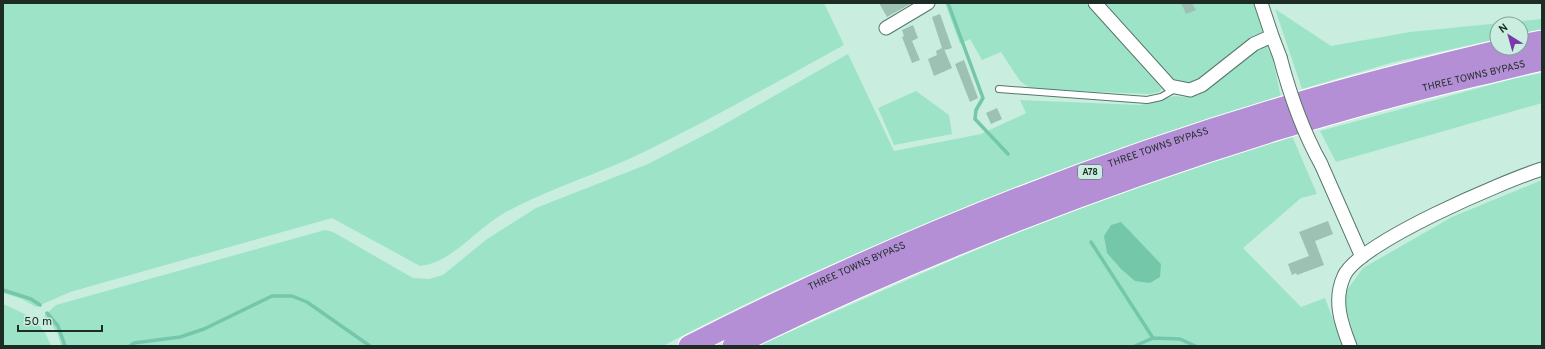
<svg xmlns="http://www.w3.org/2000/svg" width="1545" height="349" font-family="Overpass,sans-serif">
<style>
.green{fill:#9de3c8}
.water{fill:#75c7a9}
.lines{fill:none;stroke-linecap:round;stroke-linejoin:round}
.stream{stroke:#75c7a9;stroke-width:3.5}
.building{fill:#9dc1b2}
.service-casing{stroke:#55776a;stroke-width:8}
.minor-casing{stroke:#55776a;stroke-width:15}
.trunk-casing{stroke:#fff;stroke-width:23}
.service{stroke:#fff;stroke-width:6}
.minor{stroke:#fff;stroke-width:13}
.trunk{stroke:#b48fd6;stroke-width:21}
.minor-bridge-casing{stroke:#55776a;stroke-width:15;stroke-linecap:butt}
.minor-bridge{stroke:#fff;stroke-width:13}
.labels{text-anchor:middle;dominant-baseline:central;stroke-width:3;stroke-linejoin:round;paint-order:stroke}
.shield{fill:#c9eedf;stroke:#51665e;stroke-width:1}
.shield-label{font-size:9px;font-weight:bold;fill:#1e2c26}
.street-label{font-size:10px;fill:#1e2c26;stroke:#c9eedf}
</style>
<rect width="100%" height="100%" fill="#c9eedf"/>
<path class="green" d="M3,3H824L844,45C778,81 712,119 644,152C599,174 550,188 506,212C476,228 454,262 420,266L332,218L70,292L36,307L22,299L3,293Z
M945,3H1085L1100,18L1162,89L1159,92L1150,94L1031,89L1020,81L1001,52L982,60L970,39L960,44Z
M1102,3H1256L1265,33L1194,83L1187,85L1171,80Z
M1275,9L1331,46L1410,32L1542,19V30L1521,34V24H1497V39L1394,62L1302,89Z
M1261,44L1267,46L1272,56L1281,97C1152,135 1026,182 903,234C821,268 741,304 663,346H61L57,332L44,316L56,305L325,230L333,232L413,278L429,279L443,275L487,239L536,208L648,164L716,129L848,54L894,151L981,134L1026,113L1020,100L1140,105L1175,96L1184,97L1198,91Z
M1542,73V103L1336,162L1320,131L1516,78Z
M916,91L949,115L952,134L894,145L878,108Z
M1292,136L1317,194L1301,198L1243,248L1301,307L1325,298L1343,346H758C859,302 958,255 1061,216C1137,187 1215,161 1292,136Z
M1542,180V346H1357L1345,304L1347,290L1363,268L1452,217Z
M3,304C26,314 42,320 51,346H3Z"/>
<path class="water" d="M1121,222L1161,264L1160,277L1150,283L1135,281L1121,269L1107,253L1104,236L1111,225Z"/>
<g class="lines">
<path class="stream" d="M948,3L983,98L976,110L975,119L1008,154
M1091,242L1153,338
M3,290L31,299L40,305
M47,313L58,326L65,346
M130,346L134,343L180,337L204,329L272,296H292L307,302L370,346
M1135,346L1153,338L1180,339L1195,346"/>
</g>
<path class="building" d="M879,3H912L887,17Z
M1181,3H1192L1196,10L1186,14Z
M940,14L952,48L945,50L944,49L952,68L934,76L928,59L937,55L936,51L942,48L932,17Z
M913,25L918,38L912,41L920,60L912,63L902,37L904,36L902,30Z
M964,60L978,98L970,102L955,64Z
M997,108L1002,119L991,124L986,113Z
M1328,221L1333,234L1315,241L1324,265L1297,275L1296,273L1292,275L1288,264L1309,256L1299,232Z"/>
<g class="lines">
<defs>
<path id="service" d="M999,89L1147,100L1161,97L1175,89"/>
<path id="minor" d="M1095,3L1170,86L1190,90L1202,85L1254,44L1272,36L1280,57
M1261,3L1272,36
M886,28L928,3
M1321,164L1362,257
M1350,346C1341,323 1333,300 1344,276C1358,243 1504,181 1542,169"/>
<g id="trunk">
<path d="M1521,45L1542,41"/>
<path id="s1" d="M689,346C890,244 1101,159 1318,97C1382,79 1446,63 1510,48"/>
<path id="s2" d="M733,346C909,259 1091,187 1279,129C1342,110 1406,92 1470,77C1494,72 1518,65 1542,60"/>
</g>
</defs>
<use href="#service" class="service-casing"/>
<use href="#minor" class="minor-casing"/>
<use href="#trunk" class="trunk-casing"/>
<use href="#service" class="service"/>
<use href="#minor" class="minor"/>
<use href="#trunk" class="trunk"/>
<defs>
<path id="minor-bridge" d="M1280,57C1290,95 1302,130 1321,164"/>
</defs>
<use href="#minor-bridge" class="minor-bridge-casing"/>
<use href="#minor-bridge" class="minor-bridge"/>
</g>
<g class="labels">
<rect class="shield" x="1078" y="165" width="24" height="14" rx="3"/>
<g class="shield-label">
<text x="1090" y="172">A78</text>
</g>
<g class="street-label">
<text stroke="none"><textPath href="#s2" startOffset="790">THREE TOWNS BYPASS</textPath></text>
<text stroke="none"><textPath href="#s1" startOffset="510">THREE TOWNS BYPASS</textPath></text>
<text stroke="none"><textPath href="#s1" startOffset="186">THREE TOWNS BYPASS</textPath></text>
</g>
</g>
<rect width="1545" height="349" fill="none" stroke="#1e2c26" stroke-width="8"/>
<g transform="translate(1509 36) rotate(323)"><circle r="19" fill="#c9eedf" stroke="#85a095"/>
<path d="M0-3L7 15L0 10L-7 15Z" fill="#7b37ab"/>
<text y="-6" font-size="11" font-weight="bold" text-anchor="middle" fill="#1e2c26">N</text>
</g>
<path d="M18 325v6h84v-6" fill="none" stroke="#1e2c26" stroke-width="2"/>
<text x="24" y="325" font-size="12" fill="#1e2c26" stroke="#c9eedf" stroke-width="3" paint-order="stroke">50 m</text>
</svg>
